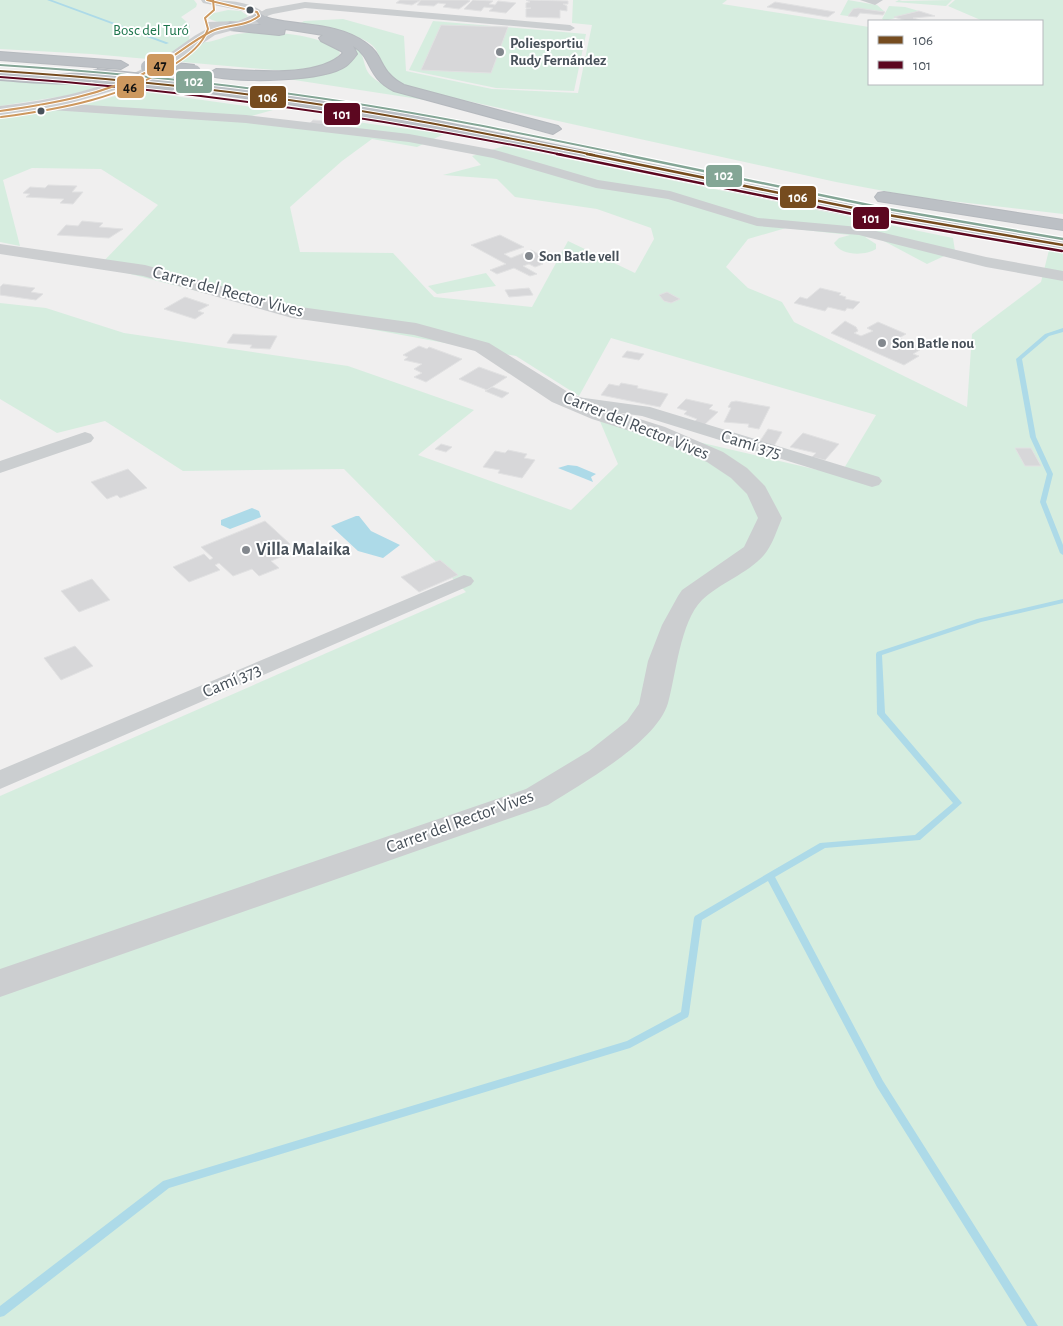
<svg xmlns="http://www.w3.org/2000/svg" width="1063" height="1326" font-family="'Alegreya Sans',sans-serif">
<style>
.green{fill:#d6eddf}
.water{fill:#addae8}
.lines{fill:none;stroke-linecap:round;stroke-linejoin:round}
.stream{fill:#addae8;fill-rule:evenodd}
.building{fill:#d7d7d9;stroke:#e1e1e2}
.highway-casing{stroke:#b5b9be;stroke-width:2}
.street{fill:#cbced0;fill-rule:evenodd}
.secondary{fill:#ccced0;fill-rule:evenodd}
.highway{fill:#bcc0c5;fill-rule:evenodd}
.highway-bridge-casing{stroke:#b5b9be;stroke-width:16;stroke-linecap:butt}
.highway-bridge{stroke:#bcc0c5;stroke-width:14}
.bus-1-far1-casing{stroke:#fff;stroke-width:4}
.bus-1-casing{stroke:#fff;stroke-width:5}
.bus-2-far1-casing{stroke:#fff;stroke-width:4}
.bus-2-casing{stroke:#fff;stroke-width:5}
.bus-3-far1-casing{stroke:#fff;stroke-width:4}
.bus-3-casing{stroke:#fff;stroke-width:5}
.bus-4-casing{stroke:#fff;stroke-width:4}
.bus-5-casing{stroke:#fff;stroke-width:4}
.bus-1-far1{stroke:#764c1f;stroke-width:2}
.bus-1{stroke:#764c1f;stroke-width:2.5}
.bus-2-far1{stroke:#5c0720;stroke-width:2}
.bus-2{stroke:#5c0720;stroke-width:2.5}
.bus-3-far1{stroke:#84a696;stroke-width:2}
.bus-3{stroke:#84a696;stroke-width:2.5}
.bus-4{stroke:#cd985f;stroke-width:2}
.bus-5{stroke:#cd985f;stroke-width:2}
.bus-dot{fill:#48515a;stroke:#fff;stroke-width:2}
.poi-dot{fill:#83888e;stroke:#fff;stroke-width:2}
.labels{text-anchor:middle;dominant-baseline:central;stroke-width:4;stroke-linejoin:round;paint-order:stroke}
.far-park-label{font-size:15px;fill:#1e764d;stroke:#fff}
.far-poi-label{font-size:15px;font-weight:bold;fill:#48515a;stroke:#fff;text-anchor:start}
.street-label{font-size:18px;fill:#48515a;stroke:#fff}
.poi-label{font-size:18px;font-weight:bold;fill:#48515a;stroke:#fff;text-anchor:start}
.line-badge{stroke:#fff;stroke-width:2}
.badge-label{font-size:14px;text-anchor:middle;font-weight:bold;fill:#fff}
.pale-badge-label{font-size:14px;text-anchor:middle;font-weight:bold;fill:#111}
</style>
<rect width="100%" height="100%" fill="#f0efef"/>
<path class="green" d="M0,0H194L197,4L196,7L181,17L190,25L189,40C213,46 215,38 237,34C265,30 317,33 339,50L340,54L333,61L319,67L285,71L91,54L0,49Z
M573,0H727L722,4L869,27V84H1042V21H983L948,6L955,0H1063V214L916,197L836,182L422,91C409,86 390,82 383,67C380,60 379,52 373,46C359,32 319,29 299,24L304,21L343,19L404,36L406,71L492,89L578,93L592,25L572,23Z
M848,0L877,5L885,12L853,9L848,16L840,15Z
M899,0L902,1L952,0L946,6L895,2Z
M889,6L905,7L919,11L885,21L882,19Z
M228,10L241,11L248,16C238,24 219,25 208,18L210,14Z
M433,21L586,34L574,91L496,88L409,70Z
M351,45C367,51 361,66 371,76C389,93 422,97 445,103L268,76L350,62L356,54Z
M0,80L101,86L70,95L0,106Z
M131,90L273,110L241,119L331,129L338,126L335,119L444,134L417,147L372,139L342,161L290,207L300,252L393,253L434,297L532,307L568,241L635,273L654,239L651,228L597,209L515,197L497,179L443,175L481,165L472,156L504,146L953,238L955,251L927,264L880,239L865,237L876,244V249C865,256 841,256 834,243L839,238L850,235L786,228L748,239L726,267L748,288L782,302L794,322L967,407L972,334L1041,282L1049,250L1063,252V1326H0V796L466,592L344,469L183,471L105,421L57,433L0,399V303L46,308L124,333L348,366L474,410L418,455L571,510L618,464L599,419L840,475L876,415L611,338L579,396L516,356L283,313L99,266L158,205L101,169L32,168L3,180L20,246L0,242V118C45,113 89,107 131,90Z
M486,273L496,286L437,294L428,286Z"/>
<path class="water" d="M568,465L577,466L596,474L591,477L593,482L558,468Z
M252,508L259,511L261,517L230,529L221,525V520Z
M356,516H359L371,531L400,545L383,558L358,551L331,526Z"/>
<g class="lines">
<path class="stream" d="M47,0H52L169,43L166,44Z
M1063,328V332L1049,336L1022,359L1036,437L1053,474L1046,502L1063,545V555L1060,553L1040,502L1047,474L1030,437L1016,359L1045,334Z
M1063,599V603L981,622L882,655L885,713L962,803L920,840L825,848L775,877L883,1081L1038,1326H1027L877,1087L768,881L702,920L689,1014L688,1017L630,1048L169,1188L4,1316L0,1317V1306L163,1181L627,1041L681,1012L694,918L695,916L820,843L915,835L953,803L877,714L876,654L877,652L977,619Z"/>
</g>
<path class="building" d="M400,0H421L412,5L396,3Z
M421,0H468L470,1L459,9L443,7L446,4L438,3L434,6L417,5Z
M473,0L493,1L489,4L495,5L498,1L516,3L506,13L489,11L493,8L484,7L481,11L464,9Z
M526,0L568,1V4H563L567,6V11L560,10V18L526,17V9L531,8H526V3L530,2Z
M775,2L835,12L828,17L767,7Z
M858,8L871,10L885,12L883,15L860,13L857,17L848,16L853,9Z
M919,11L935,16L913,18L923,21H907L894,17Z
M441,25L508,27L491,73L421,70Z
M313,120L337,122L338,126L310,123Z
M48,185L77,186L72,192H83L73,204L60,203L64,199L26,197L30,194L23,193L30,187L45,188Z
M82,221L103,223L99,227L123,229L109,238L57,235L66,225L78,226Z
M500,235L524,247L504,254L511,258L531,250L546,258L537,261L543,264L535,267L529,264L523,266L537,274L530,276L514,268L497,274L490,270L506,264L471,245Z
M3,284L35,288L31,292L43,294L36,300L0,295V287Z
M529,288L533,295L509,297L505,290Z
M820,288L841,293L839,295L846,297L845,299L860,302L853,309L847,308L845,311L828,307L825,311L794,303L800,297L807,299Z
M667,292L680,299L671,303L664,301L659,295Z
M185,297L209,305L198,311L204,313L195,319L164,309Z
M845,321L856,327L858,331L854,333L861,336L873,331L867,328L878,322L906,334L899,338L923,348L913,354L919,356L904,365L831,333Z
M233,334L277,336L270,349L250,348L252,345L227,343Z
M419,346L427,349L429,347L462,359L426,382L414,377L422,373L414,369L422,364L404,360L408,357L403,355Z
M627,351L644,354L639,360L622,357Z
M479,367L507,377L487,390L459,379Z
M621,383L638,386L637,388L668,394L660,407L601,395L609,384L619,386Z
M492,387L509,393L502,398L485,391Z
M686,399L713,405L709,409L718,412L704,425L694,422L697,419L684,414L687,411L677,408Z
M736,401L770,407L759,429L748,427L749,424L724,422L731,408L728,407L731,402Z
M768,429L782,432L774,446L760,441Z
M803,433L839,444L825,460L812,457L816,453L790,447Z
M441,444L452,447L446,452L435,449Z
M1015,448H1031L1041,466H1025Z
M508,450L527,454L524,458L535,460L522,478L498,473L500,470L483,467L495,451L505,453Z
M128,469L147,488L120,498L117,495L107,499L91,482Z
M265,521L290,544L283,547L290,553L271,561L279,568L259,576L252,569L233,576L219,563L215,565L220,570L189,582L173,567L204,554L210,560L213,558L201,547Z
M440,560L458,575L419,592L401,577Z
M92,579L110,600L79,612L61,591Z
M75,646L93,666L61,680L44,658Z"/>
<g class="lines">
<defs>
<path id="highway" d="M258,13C263,14 266,18 272,19C303,26 339,23 366,43C385,56 378,71 404,85L558,126L561,129L553,134L394,91C366,77 373,58 353,46L357,54C354,58 350,63 346,66C324,82 238,83 211,76L209,73L216,69C250,70 318,79 343,53L341,51L321,41L319,38L323,35L285,29L284,34L279,35L230,30L223,26L230,22L261,25L251,17Z
M0,52L121,61L128,65L121,69L0,60Z
M0,72L44,75L91,73L98,77C89,89 17,81 0,80Z
M170,80L282,94L394,112L839,203L951,223L1063,240V250L951,233L839,213L394,121L282,103L165,87L163,84L165,81Z
M884,192L1063,220V230L878,201L875,197L878,193Z"/>
</defs>
<use href="#highway" class="highway-casing"/>
<path class="street" d="M860,0H883L875,5Z
M305,2L570,25L575,28L570,31L305,8L273,14L259,19L254,16L266,9Z
M40,102L246,115L409,134L495,150L598,180L670,191L758,218L859,227L986,257L1063,271V281L986,267L859,235L757,226L668,199L596,188L493,158L409,142L246,123L36,109L34,106L36,103Z
M570,396L650,407L879,477L882,481L879,485L872,487L642,416L564,405L561,401L564,397Z
M85,432L91,434L94,438L91,442L0,473V461Z
M464,575L471,577L474,581L471,585L0,789V770Z"/>
<path class="secondary" d="M201,0C220,0 252,0 265,14L261,23L215,35L163,70L125,87L61,106L0,116V106C53,100 107,89 154,63C173,53 189,37 209,28L205,25L207,22L238,21L252,15L244,11L203,3Z
M0,244L145,265L293,306L416,323L489,343L568,392L608,409L665,427L723,452L747,468L765,486L782,518C777,530 772,546 764,555C747,574 720,583 702,600C680,622 676,675 668,703C656,743 582,783 548,805L0,997V969L526,789L589,751L627,721L639,704L648,661L662,625L678,596L682,590L744,547L758,518L747,494L731,478L707,462L649,437L592,419L552,402L475,351L414,335L292,318L143,276L0,254Z"/>
<use href="#highway" class="highway"/>
<defs>
<path id="highway-bridge" d="M148,67L194,72
M96,76L170,84"/>
</defs>
<use href="#highway-bridge" class="highway-bridge-casing"/>
<use href="#highway-bridge" class="highway-bridge"/>
<defs>
<path id="bus-1-far1" d="M0,71C92,77 183,85 274,98C381,112 488,134 594,155"/>
<path id="bus-1" d="M587,154L888,215L1063,245"/>
<path id="bus-2-far1" d="M0,77C190,90 377,117 563,155"/>
<path id="bus-2" d="M557,154L887,221L1062,251"/>
<path id="bus-3-far1" d="M0,65C107,72 213,82 319,98C422,113 525,134 627,155"/>
<path id="bus-3" d="M621,154L888,209L1063,239"/>
<path id="bus-4" d="M0,111C51,104 104,95 151,70C172,59 190,42 212,31C228,24 245,27 259,16L257,12L207,0"/>
<path id="bus-5" d="M1,117C62,109 122,98 175,64C189,55 202,45 208,29L205,18L214,10L213,0"/>
</defs>
<use href="#bus-1-far1" class="bus-1-far1-casing"/>
<use href="#bus-1" class="bus-1-casing"/>
<use href="#bus-2-far1" class="bus-2-far1-casing"/>
<use href="#bus-2" class="bus-2-casing"/>
<use href="#bus-3-far1" class="bus-3-far1-casing"/>
<use href="#bus-3" class="bus-3-casing"/>
<use href="#bus-4" class="bus-4-casing"/>
<use href="#bus-5" class="bus-5-casing"/>
<use href="#bus-1-far1" class="bus-1-far1"/>
<use href="#bus-1" class="bus-1"/>
<use href="#bus-2-far1" class="bus-2-far1"/>
<use href="#bus-2" class="bus-2"/>
<use href="#bus-3-far1" class="bus-3-far1"/>
<use href="#bus-3" class="bus-3"/>
<use href="#bus-4" class="bus-4"/>
<use href="#bus-5" class="bus-5"/>
</g>
<g class="bus-dot">
<circle cx="250" cy="10" r="4.5"/>
<circle cx="41" cy="111" r="4.5"/>
</g>
<g class="poi-dot">
<circle cx="500" cy="52" r="5"/>
<circle cx="529" cy="256" r="5"/>
<circle cx="882" cy="343" r="5"/>
<circle cx="246" cy="550" r="5"/>
</g>
<g class="labels">
<g class="far-park-label">
<text x="151" y="30">Bosc del Turó</text>
</g>
<g class="far-poi-label">
<text x="510" y="43">Poliesportiu<tspan x="510" dy="17">Rudy Fernández</tspan></text>
<text x="539" y="256">Son Batle vell</text>
<text x="892" y="343">Son Batle nou</text>
</g>
<g class="street-label">
<text transform="translate(228 292) rotate(15)">Carrer del Rector Vives</text>
<text transform="translate(636 426) rotate(22)">Carrer del Rector Vives</text>
<text transform="translate(751 445) rotate(17)">Camí 375</text>
<text transform="translate(232 681) rotate(-23)">Camí 373</text>
<text transform="translate(460 822) rotate(-20)">Carrer del Rector Vives</text>
</g>
<g class="poi-label">
<text x="256" y="550">Villa Malaika</text>
</g>
</g>
<g class="line-badge">
<rect x="146" y="53" width="29" height="24" rx="5" fill="#cd985f"/>
<rect x="175" y="70" width="38" height="24" rx="5" fill="#84a696"/>
<rect x="116" y="75" width="29" height="24" rx="5" fill="#cd985f"/>
<rect x="249" y="85" width="38" height="24" rx="5" fill="#764c1f"/>
<rect x="323" y="102" width="38" height="24" rx="5" fill="#5c0720"/>
<rect x="705" y="164" width="38" height="24" rx="5" fill="#84a696"/>
<rect x="779" y="185" width="38" height="24" rx="5" fill="#764c1f"/>
<rect x="852" y="206" width="38" height="24" rx="5" fill="#5c0720"/>
</g>
<g class="badge-label">
<text x="194" y="86">102</text>
<text x="268" y="102">106</text>
<text x="342" y="119">101</text>
<text x="724" y="180">102</text>
<text x="798" y="202">106</text>
<text x="871" y="223">101</text>
</g>
<g class="pale-badge-label">
<text x="160" y="70">47</text>
<text x="130" y="92">46</text>
</g>
<rect x="868" y="20" width="175" height="65" fill="#ffffff" stroke="#b6b9bd"/>
<rect x="878" y="36" width="25" height="8" fill="#764c1f" stroke="#b6b9bd"/>
<text x="913" y="45" font-size="15" fill="#48515a">106</text>
<rect x="878" y="61" width="25" height="8" fill="#5c0720" stroke="#b6b9bd"/>
<text x="913" y="70" font-size="15" fill="#48515a">101</text>
</svg>
